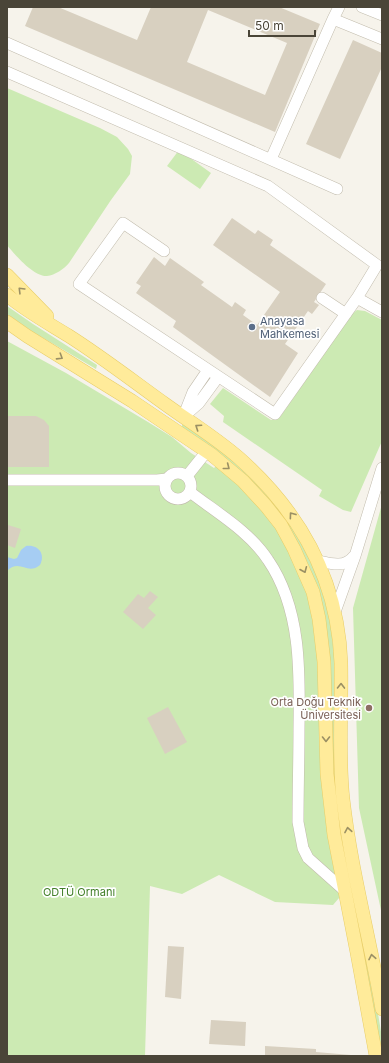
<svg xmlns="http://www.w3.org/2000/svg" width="389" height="1063" font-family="Inter,sans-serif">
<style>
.green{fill:#cceab3}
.water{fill:#a6cdf3}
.building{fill:#d8d0c0;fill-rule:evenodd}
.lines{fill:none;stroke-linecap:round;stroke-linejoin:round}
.minor-casing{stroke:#c2bcad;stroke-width:12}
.major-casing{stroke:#e8cd67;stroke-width:14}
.minor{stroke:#fff;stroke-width:11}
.major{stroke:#ffeb9a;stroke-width:13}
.oneway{stroke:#9b9064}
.service-dot{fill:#5c6f8a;stroke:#fff;stroke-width:1.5}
.education-dot{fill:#8d6e63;stroke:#fff;stroke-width:1.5}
.labels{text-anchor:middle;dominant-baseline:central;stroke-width:3.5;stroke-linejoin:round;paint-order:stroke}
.service-label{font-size:11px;fill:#4e5e75;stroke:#fff;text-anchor:start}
.education-label{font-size:11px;fill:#785e54;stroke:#fff;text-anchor:end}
.park-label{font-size:11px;fill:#417f28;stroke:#fff}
</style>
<rect width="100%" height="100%" fill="#f6f3eb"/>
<path class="green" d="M7,88L100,128L117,137L128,149L132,156L130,174L111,200L69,263C64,269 55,275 47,276C34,277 15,255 7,245Z
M179,150L211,173L200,189L167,166Z
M7,306L33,324L97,365L96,369L33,332L7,314Z
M357,310L365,311L382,320V441L351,512L343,510L319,496L322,490L223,422L224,416L210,404L223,388L271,420L280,417L351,315Z
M7,341L66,373L148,422L172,437L191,453L214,468L220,462L256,495L308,579L325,700L345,891L333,905L275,902L219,875L182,894L150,886L145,1056H7Z
M184,424L241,466L294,526L324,591L331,627L334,653L335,750L382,1038V1056L334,803L329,684L293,536L182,429V425Z
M382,504V915L359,808L353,608Z"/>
<path class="water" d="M26,546C38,544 46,554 40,565C27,576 20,558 7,571V557L14,559L17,558L21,550Z"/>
<path class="building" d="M33,7H58L137,40L151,7H279L320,24L275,132L25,26ZM208,10L287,43L265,95L187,62Z
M353,40L382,53V67L340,159L306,144Z
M232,218L255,234L258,230L273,240L270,245L326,284L314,302L319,305L312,314L308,311L285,344L298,353L270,397L173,327L176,321L136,293L141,286L136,283L154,257L165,266L170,258L204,282L201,285L232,307L235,302L246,310L243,315L257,325L280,292L213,245Z
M7,416H36L44,420L49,426V467H7Z
M8,525L21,529L15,548L7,545Z
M150,591L158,597L148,608L156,615L143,629L123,612L138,594L144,598Z
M168,707L187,742L165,754L147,718Z
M168,946L184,947L181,999L165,997Z
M211,1020L246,1022L245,1046L209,1044Z
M265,1046L316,1049V1052L351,1055V1056H265Z"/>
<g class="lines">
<defs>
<path id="minor" d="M339,7L333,19L382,39
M362,7L382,15
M7,43L337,189
M7,72L268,186L377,265L357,298L382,312
M271,159L333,19
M164,251L123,223L79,284L275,414L357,298
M322,298L346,314
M184,415L193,392L208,370
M183,417L199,403L218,377
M165 486a13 13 0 1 1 26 0a13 13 0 1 1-26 0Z
M187,476L207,451
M7,480H157L167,479
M190,492C217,513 249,531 268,560C301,608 300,671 299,728C299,759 298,790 298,822L303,848L308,858L345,891
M318,561C331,564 345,568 354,556
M335,612L355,556L382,468"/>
<path id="major" d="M7,275L47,316
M7,295C26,311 48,323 69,336C102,357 133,381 165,404C190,422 216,438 239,458C301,513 338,580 341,663C342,709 338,754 343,799C351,870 370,939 382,1009
M7,322L27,336L132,401L212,455L243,481L266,506L281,525L294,549L313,592L319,619L324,662L327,774L334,835L357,953L376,1056"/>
</defs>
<use href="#minor" class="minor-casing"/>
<use href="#major" class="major-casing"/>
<use href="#minor" class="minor"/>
<use href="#major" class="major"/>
</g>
<defs><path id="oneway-chevron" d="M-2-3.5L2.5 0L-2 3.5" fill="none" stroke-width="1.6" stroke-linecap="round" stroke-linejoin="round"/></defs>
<g class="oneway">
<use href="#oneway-chevron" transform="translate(21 290) rotate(-135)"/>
<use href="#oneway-chevron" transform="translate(60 357) rotate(32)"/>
<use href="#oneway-chevron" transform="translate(198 427) rotate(-146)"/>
<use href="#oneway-chevron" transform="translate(227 467) rotate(38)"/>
<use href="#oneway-chevron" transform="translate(292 515) rotate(-126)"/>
<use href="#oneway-chevron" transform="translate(304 570) rotate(67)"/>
<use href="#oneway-chevron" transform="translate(341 686) rotate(-89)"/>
<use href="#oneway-chevron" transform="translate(326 739) rotate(90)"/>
<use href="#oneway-chevron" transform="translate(348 830) rotate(-100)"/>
<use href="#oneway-chevron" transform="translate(372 957) rotate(-101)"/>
</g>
<circle class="service-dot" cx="252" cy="327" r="4"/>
<circle class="education-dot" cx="369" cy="708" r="4"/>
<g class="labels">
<g class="service-label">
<text x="260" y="321">Anayasa<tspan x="260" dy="13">Mahkemesi</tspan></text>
</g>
<g class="education-label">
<text x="361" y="702">Orta Doğu Teknik<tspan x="361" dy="13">Üniversitesi</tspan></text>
</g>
<g class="park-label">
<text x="79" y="892">ODTÜ Ormanı</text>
</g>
</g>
<rect width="389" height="1063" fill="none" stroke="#4a4538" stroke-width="16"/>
<path d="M249 30v6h66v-6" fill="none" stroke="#4a4538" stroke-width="2"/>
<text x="255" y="30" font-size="12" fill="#4a4538" stroke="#ffffff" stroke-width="3" paint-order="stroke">50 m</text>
</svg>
